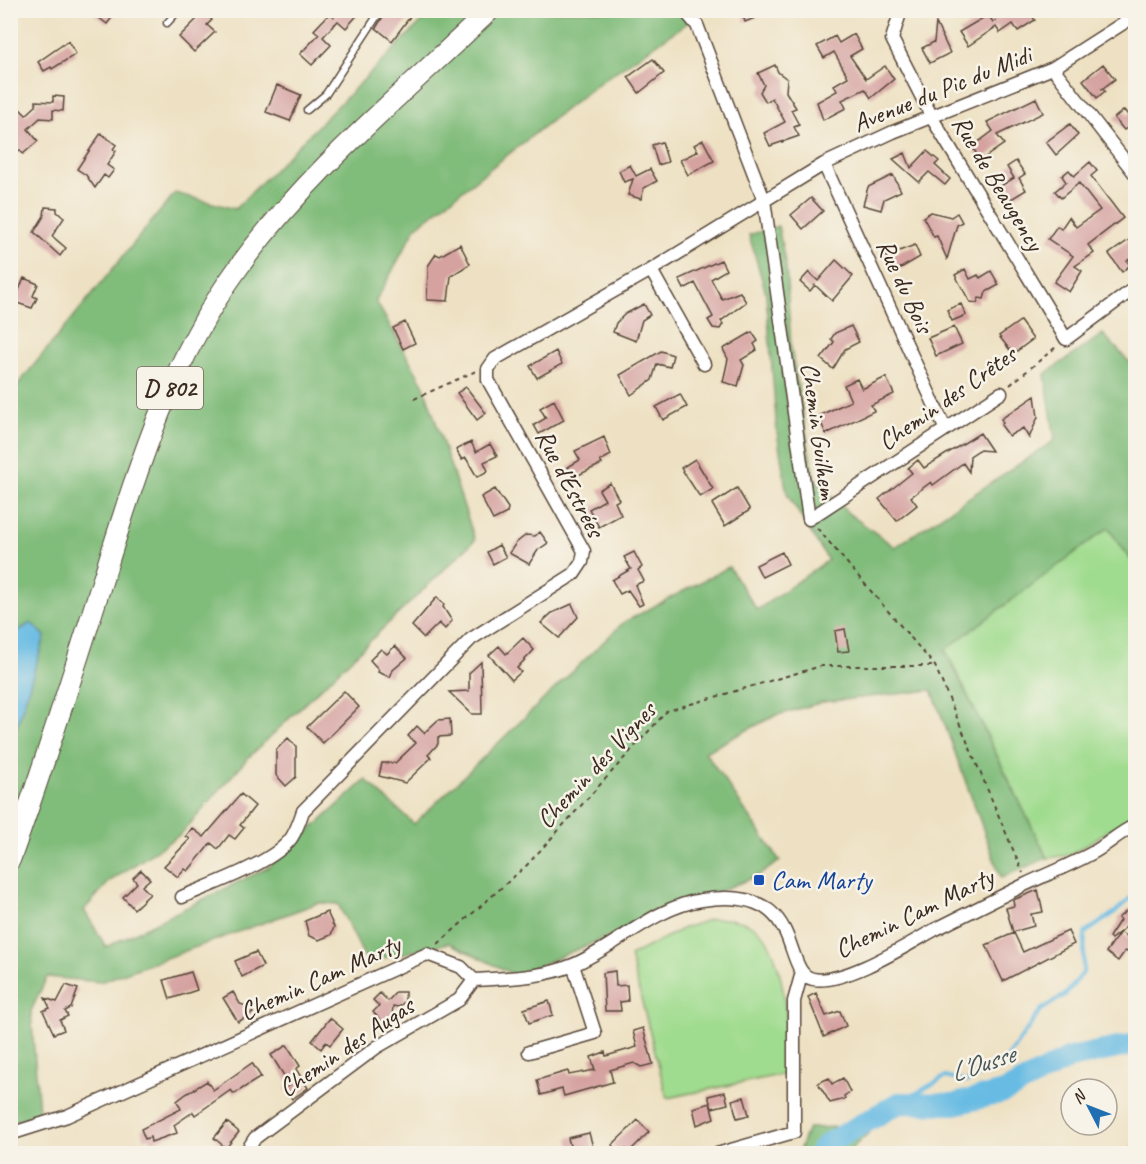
<svg xmlns="http://www.w3.org/2000/svg" width="1146" height="1164" font-family="Caveat,sans-serif">
<style>
.green{fill:#a0dc8f;stroke:#6e8356;stroke-width:1.5}
.forest{fill:#80bc7a;stroke:#5e734c;stroke-width:1.5}
.water{fill:#67bbe3;stroke:#517280;stroke-width:1.5}
.lines{fill:none;stroke-linecap:round;stroke-linejoin:round}
.stream{stroke:#67bbe3;stroke-width:4}
.river{stroke:#67bbe3;stroke-width:22}
.building{fill:#d5a2a0}
.service-casing{stroke:#564537;stroke-width:9}
.minor-casing{stroke:#564537;stroke-width:15}
.tertiary-casing{stroke:#564537;stroke-width:18}
.primary-casing{stroke:#564537;stroke-width:22}
.path{stroke:#564537;stroke-width:2;stroke-dasharray:4.5 4.5;stroke-linecap:butt}
.service{stroke:#fff;stroke-width:6}
.minor{stroke:#fff;stroke-width:12}
.tertiary{stroke:#fff;stroke-width:15}
.primary{stroke:#fff;stroke-width:20}
.transit-dot{fill:#1a4fb4;stroke:#f7f3e8;stroke-width:2}
.labels{text-anchor:middle;dominant-baseline:central;stroke-width:5;stroke-linejoin:round;paint-order:stroke}
.shield{fill:#f7f3e8;stroke:#73665b;stroke-width:1.5}
.shield-label{font-size:24px;font-weight:bold;fill:#3b2a1e}
.street-label{font-size:26px;fill:#3b2a1e;stroke:#f7f3e8}
.transit-label{font-size:26px;fill:#164399;stroke:#f7f3e8;text-anchor:start}
.water-label{font-size:27px;font-style:italic;fill:#485659;stroke:#f7f3e8}
</style>
<rect width="100%" height="100%" fill="#f7f3e8"/>
<filter id="ink" filterUnits="userSpaceOnUse"><feTurbulence type="fractalNoise" baseFrequency=".0167" numOctaves="2"/><feDisplacementMap in="SourceGraphic" scale="12" xChannelSelector="R" yChannelSelector="G"/><feConvolveMatrix kernelMatrix="1 2 1 2 8 2 1 2 1" color-interpolation-filters="sRGB"/></filter>
<filter id="wash" filterUnits="userSpaceOnUse"><feTurbulence type="fractalNoise" baseFrequency=".008" numOctaves="4" result="noise"/><feDisplacementMap in="SourceGraphic" scale="24" xChannelSelector="R" yChannelSelector="G"/><feGaussianBlur stdDeviation="1.35" result="paint"/><feColorMatrix in="noise" values="0 0 0 0 0 0 0 0 0 0 0 0 0 0 0 0 0 1.4 0 .05"/><feComposite in="paint" operator="in"/></filter>
<g filter="url(#wash)">
<rect width="100%" height="100%" fill="#eee1c3"/>
<path class="green" d="M1108,527L1135,565V814L1070,855L1047,858L945,649Z
M711,919C726,918 743,919 756,928C786,951 789,1031 786,1066L784,1074L667,1098L630,956L684,928Z"/>
<path class="forest" d="M432,11H705L599,83L416,227L376,301L424,386L475,540L246,760L181,834L110,881L84,910L106,947L269,867L366,780L414,824L624,622L729,567L757,610L828,560L787,494L777,432L766,293L749,235L778,226L786,267L791,348L814,477L848,513L895,547L1055,440L1045,374L1103,334L1135,368V565L1108,528L945,650L1047,858L1001,878L932,690L823,702L774,716L705,752L780,861L759,875L515,975L449,943L367,962L338,904L318,903L100,982L47,977L31,1011L39,1112L11,1123V393L175,193L235,209Z
M876,1126L847,1153H798L808,1128Z"/>
<path class="water" d="M31,623L45,636L11,745V635Z"/>
<g class="lines">
<path class="stream" d="M899,1103L945,1077L966,1082L1003,1064L1041,1010L1065,995L1083,973L1085,933L1114,913L1136,893"/>
<path class="river" d="M818,1154L827,1144L899,1103L955,1104L1004,1092L1070,1058L1136,1044"/>
</g>
<g id="blocks">
<path class="building" d="M89,10H118L107,24Z
M340,10H362L346,28L338,21L330,29L323,37L331,45L312,65L300,54L319,34L314,30L330,13L334,17Z
M387,10H415L392,41L376,28Z
M741,10H772V11L745,22Z
M1011,10H1028L1035,20L1018,31L1013,24L1000,33L996,27L968,46L959,32L988,15L993,22Z
M204,12L212,20L207,25L215,32L194,52L179,37Z
M936,23L950,53L930,63L922,48L934,42Z
M854,34L862,49L850,56L866,79L885,66L894,79L871,98L865,89L842,100L846,108L823,120L817,102L837,91L834,85L848,77L834,52L824,58L817,46L835,36L839,43Z
M68,41L76,54L52,69L51,67L44,71L38,62Z
M653,59L664,73L639,93L628,77Z
M1103,64L1115,79L1102,89L1105,91L1097,98L1083,80Z
M775,65L778,72L787,79L786,92L796,108L791,110L799,125L794,127L799,136L770,146L764,133L785,122L772,98L766,102L760,92L764,85L758,73Z
M277,85L301,95L290,121L266,112Z
M53,96L64,97L63,111L53,110V119L40,118L28,129L38,141L23,154L20,150L16,154L10,147V117L20,109L26,115L36,106V101L53,102Z
M1036,98L1043,113L997,135L1004,144L981,160L972,147L993,131L987,122Z
M1124,110L1128,115L1136,110V139L1127,128L1124,130L1114,118Z
M1070,124L1078,135L1056,155L1046,142Z
M101,133L116,145L113,149L116,151L107,165L114,170L108,178L104,175L95,188L86,175L77,169Z
M703,140L714,161L688,175L680,160L698,151L694,145Z
M662,142L668,162L658,165L652,145Z
M927,151L939,161L935,165L950,179L945,185L929,172L919,182L893,159L905,153L911,168Z
M1016,161L1025,174L1019,178L1026,190L1008,201L999,187L1014,178L1007,167Z
M1090,162L1097,171L1091,176L1123,218L1088,245L1094,253L1075,266L1082,271L1069,292L1054,282L1073,256L1048,239L1057,226L1061,229L1069,217L1076,227L1100,210L1079,183L1061,198L1055,191L1066,182L1062,176L1069,170L1074,176Z
M630,165L636,176L650,169L657,181L644,188L641,199L628,195L633,179L624,182L619,171Z
M893,175L901,191L884,199L881,210L863,205L868,187Z
M811,198L823,211L803,229L791,215Z
M45,207L57,208V212L64,218L52,236L66,248L60,256L34,232L44,216Z
M931,212L951,217L957,213L962,222L957,225L947,259L937,236L934,237L923,217Z
M1129,240L1136,249V254L1127,261L1130,265L1122,272L1109,254Z
M460,244L470,264L451,276L448,301L427,300L428,266L436,254L440,256Z
M915,245L920,257L894,272L886,256Z
M721,260L726,270L711,279L722,299L740,292L746,302L721,321L723,324L720,329L713,328L708,320L713,317L695,283L684,289L679,279Z
M836,260L853,276L832,301L815,285L810,291L800,282L809,272L818,281Z
M965,269L970,279L978,275L980,278L991,271L999,285L986,292L984,299L979,298L977,303L970,302L955,275Z
M24,278L38,284L33,296L37,298L32,308L14,302Z
M644,304L650,315L642,320L636,341L613,332L616,323L625,314Z
M961,304L966,315L952,321L947,310Z
M1020,321L1033,339L1013,354L999,336Z
M405,322L415,343L403,349L393,328Z
M851,326L859,342L845,349L833,369L821,359L834,342L831,339L835,333Z
M954,327L962,344L936,356L928,338Z
M752,332L758,341L754,344L757,350L741,360L744,365L738,386L723,382L728,359L723,349Z
M556,351L562,364L537,378L530,366Z
M661,351L673,355L670,367L657,364L652,380L631,395L620,375Z
M886,377L894,394L871,405L874,411L826,434L818,416L851,401L844,385L857,379L862,389Z
M466,387L486,413L477,420L457,393Z
M680,394L687,407L663,420L656,407Z
M1035,396L1038,417L1029,438L1023,428L1009,436L1001,425L1003,423L1001,419Z
M554,400L564,420L539,434L534,425L546,418L540,408Z
M980,433L992,451L979,450L970,456L969,472L963,463L933,485L931,482L911,497L917,505L897,521L879,499L912,473L908,468L918,460L924,468Z
M604,437L611,455L600,461L602,464L574,477L568,467L580,460L575,451Z
M471,442L476,452L490,444L497,456L484,462L488,471L477,477L466,458L462,460L456,450Z
M695,459L713,489L700,497L681,468Z
M610,483L619,500L615,502L621,515L599,527L589,509L605,500L599,490Z
M737,488L750,510L725,526L712,504Z
M495,489L508,508L507,513L493,520L481,497Z
M540,532L548,543L538,550L529,564L509,553L516,543L526,535L535,536Z
M499,545L506,557L493,564L487,552Z
M634,552L642,567L638,570L644,581L635,585L643,604L639,606L628,590L620,594L612,580L631,569L624,557Z
M782,552L788,564L762,577L756,565Z
M437,597L444,605L443,607L452,621L445,629L439,623L424,638L412,626Z
M572,604L578,617L559,638L541,623L552,613Z
M845,629L849,651L838,652L835,631Z
M523,638L534,650L517,668L521,672L512,680L489,655L499,646L506,654Z
M395,646L407,658L393,670L390,677L378,672L379,670L370,660L381,649L387,654Z
M481,662L482,714H472L449,692L469,691V673Z
M344,691L359,707L323,743L307,727Z
M450,719L451,736L438,737V744L428,755L431,758L405,783L379,776L382,763H395L416,743L408,736L417,726L424,733L438,720Z
M288,738L296,746V777L286,786L276,775V750Z
M241,794L255,806L240,825L244,828L235,839L229,835L218,849L211,843L188,871L185,869L178,877L164,866L190,839L186,836L192,828L204,837Z
M141,870L150,879L142,886L150,894L134,909L123,897L137,883L133,878Z
M1038,890L1043,912L1031,914L1034,926L1013,932L1006,908L1014,906L1013,900Z
M1130,908L1136,914V919L1111,939L1109,937L1120,920L1118,918Z
M327,912L334,927L331,935L319,940L309,936L305,921Z
M1068,931L1074,944L1003,981L986,945L1014,933L1023,952Z
M1120,932L1136,943V946L1130,953L1125,951L1118,961L1106,952Z
M256,952L263,966L242,977L235,961Z
M615,971L616,986L627,985L628,1001L620,1002L621,1011H605L603,973Z
M191,972L197,990L170,999L164,980Z
M66,985L78,989L71,1008L65,1011L68,1016L60,1020L64,1030L54,1034L43,1011L50,1008L45,998L57,1002Z
M233,992L240,1004L249,1007L253,1013L238,1022L223,998Z
M396,992H405V1001L399,1007L393,1006L392,1016L384,1024L373,1012L379,1006L373,1000L380,993L388,1001Z
M816,993L826,1016L840,1011L846,1026L824,1037L808,997Z
M549,1001L553,1015L529,1023L524,1009Z
M330,1018L343,1029L330,1045L326,1042L321,1049L312,1041Z
M643,1028L653,1064L641,1067L634,1063L610,1070L613,1082L564,1096L562,1089L541,1095L537,1080L568,1071L569,1075L595,1070L591,1057L605,1052L606,1056L637,1047L633,1031Z
M287,1045L300,1066L296,1069L308,1088L292,1099L285,1088L290,1085L271,1055Z
M252,1063L261,1077L234,1094L231,1090L195,1115L193,1112L174,1125L177,1133L151,1142L150,1137L145,1139L141,1129L181,1109L177,1101L186,1094L207,1081L213,1090Z
M829,1078L832,1084L843,1078L850,1092L844,1096L845,1099L830,1103L818,1083Z
M725,1092L728,1104L712,1108L708,1096Z
M744,1097L749,1115L737,1118L732,1100Z
M710,1103L714,1118L697,1125L693,1108Z
M638,1120L649,1132L629,1152L626,1149L620,1154L612,1145Z
M227,1122L239,1132L226,1148L214,1138Z
M589,1133L595,1154H572L568,1138Z"/>
</g>
</g>
<g filter="url(#ink)">
<use href="#blocks" fill-opacity="0" stroke="#564537" stroke-width="1.5"/>
<g class="lines">
<defs>
<path id="service" d="M167,23L179,10
M307,110L326,94L381,10"/>
<path id="minor" d="M684,10L697,25L764,200L809,519L1001,393
M900,13L892,39L935,123L1066,339L1136,287
M1053,68L1136,175
M824,164L945,428
M651,270L704,364
M182,897C210,885 276,862 292,837C297,829 300,820 303,811L471,639L574,574L582,562L584,551L488,380V369L495,359L651,270L824,164L893,132L1053,68L1136,15
M529,1052L595,1033L573,965
M10,1134L67,1116L427,954L461,967L474,980C507,978 542,978 573,965C616,947 654,907 702,900C809,884 779,972 813,979C844,985 907,945 934,930C964,915 994,900 1024,885C1047,874 1071,865 1094,852C1108,844 1120,832 1136,825
M245,1154L255,1138L377,1047L459,1000L474,980
M717,1154L794,1132V1001L802,972"/>
<path id="tertiary" d="M1133,1154L1136,1150"/>
<path id="primary" d="M10,860C44,767 73,673 103,579C137,471 170,361 238,268C309,170 403,94 490,10"/>
</defs>
<use href="#service" class="service-casing"/>
<use href="#minor" class="minor-casing"/>
<use href="#tertiary" class="tertiary-casing"/>
<use href="#primary" class="primary-casing"/>
<path class="path" d="M1010,385L1056,347
M414,399L476,371
M817,528L935,666L1023,873
M438,944L527,865L667,711L821,666H935
M787,1154L789,1146"/>
<use href="#service" class="service"/>
<use href="#minor" class="minor"/>
<use href="#tertiary" class="tertiary"/>
<use href="#primary" class="primary"/>
</g>
</g>
<rect class="transit-dot" x="753" y="874" width="12" height="12" rx="3"/>
<g class="labels">
<rect class="shield" x="137" y="367" width="66" height="42" rx="4.5"/>
<g class="shield-label">
<text x="170" y="388">D 802</text>
</g>
<g class="street-label">
<text transform="translate(942 89) rotate(-22)">Avenue du Pic du Midi</text>
<text transform="translate(998 183) rotate(59)">Rue de Beaugency</text>
<text transform="translate(905 286) rotate(65)">Rue du Bois</text>
<text transform="translate(947 398) rotate(-35)">Chemin des Crêtes</text>
<text transform="translate(819 431) rotate(82)">Chemin Guilhem</text>
<text transform="translate(570 483) rotate(62)">Rue d’Estrées</text>
<text transform="translate(596 765) rotate(-47)">Chemin des Vignes</text>
<text transform="translate(914 913) rotate(-26)">Chemin Cam Marty</text>
<text transform="translate(320 978) rotate(-24)">Chemin Cam Marty</text>
<text transform="translate(346 1047) rotate(-34)">Chemin des Augas</text>
</g>
<g class="transit-label">
<text x="771" y="880">Cam Marty</text>
</g>
<g class="water-label">
<text transform="translate(982 1063) rotate(-18)">L'Ousse</text>
</g>
</g>
<rect width="1146" height="1164" fill="none" stroke="#f7f3e8" stroke-width="36"/>
<g transform="translate(1089 1107) rotate(312)"><circle r="28" fill="#f7f3e8" stroke="#aca397" stroke-width="1.5"/>
<path d="M0-4.5L10 22L0 15L-10 22Z" fill="#1f6fb2"/>
<text y="-9" font-size="16" font-weight="bold" text-anchor="middle" fill="#3b2a1e">N</text>
</g>
</svg>
